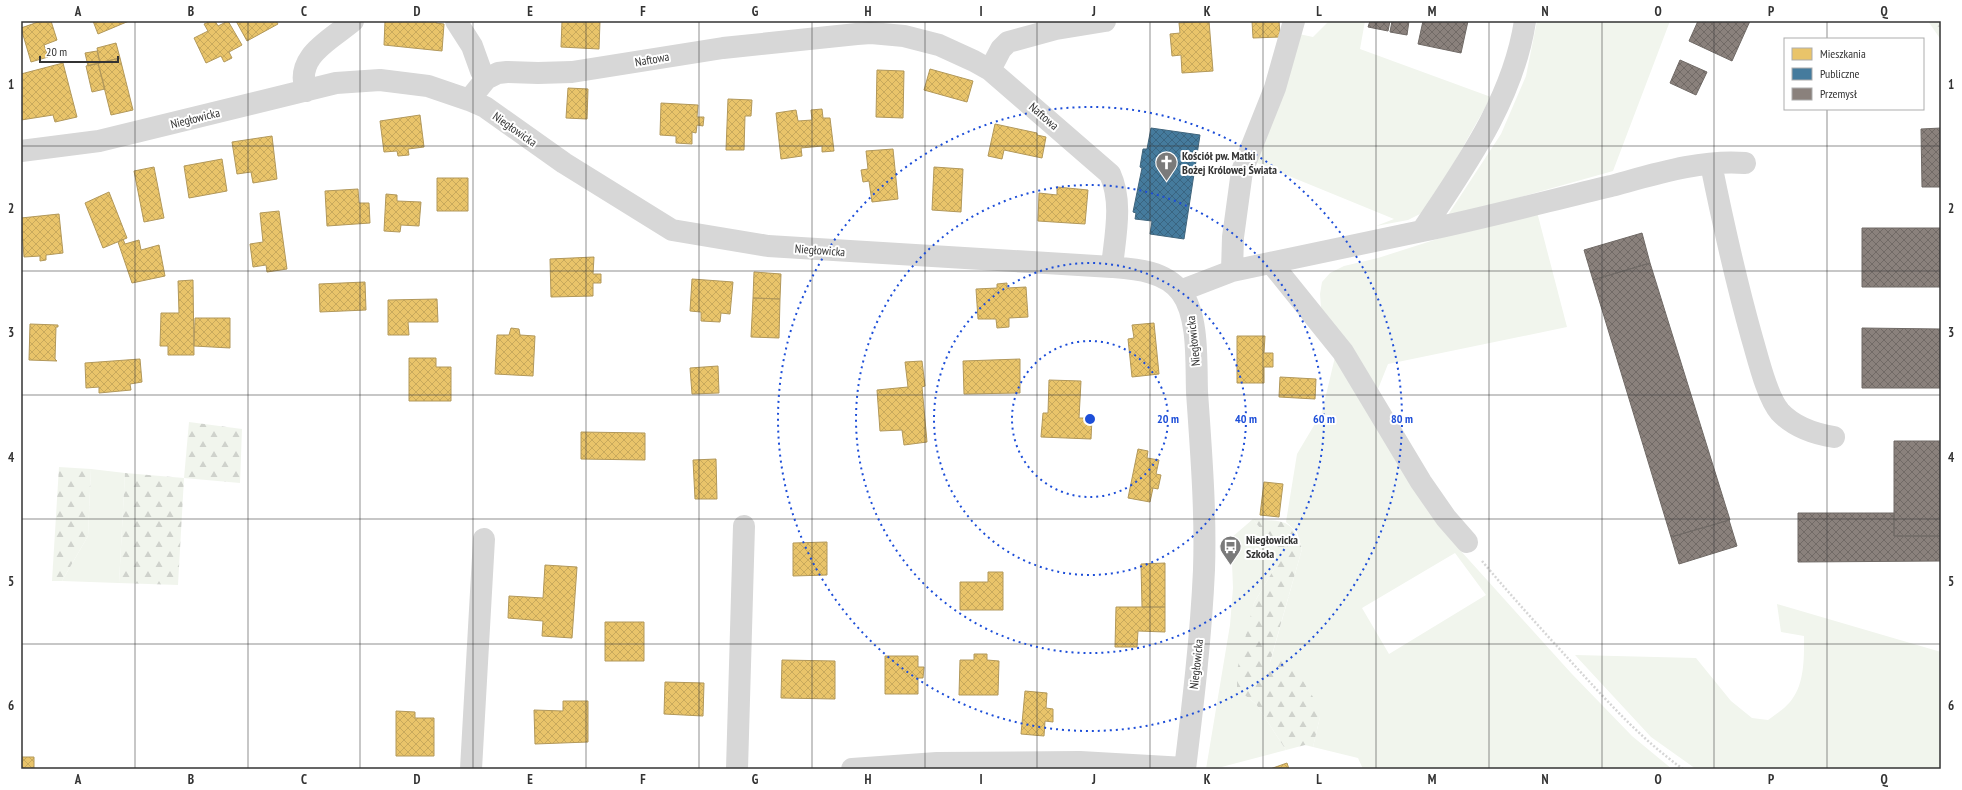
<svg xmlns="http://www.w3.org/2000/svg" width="1962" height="790" font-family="'PT Sans Narrow',sans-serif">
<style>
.green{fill:#f1f5ed;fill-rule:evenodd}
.forest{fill:url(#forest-firs)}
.homes{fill:url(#homes-cross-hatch);stroke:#b2985a}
.public{fill:url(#public-cross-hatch);stroke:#40657d}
.industry{fill:url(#industry-cross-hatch);stroke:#706a66}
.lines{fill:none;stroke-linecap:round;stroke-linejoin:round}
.path{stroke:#d6d6d6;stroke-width:2.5;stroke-dasharray:2 2;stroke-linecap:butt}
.minor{stroke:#d7d7d7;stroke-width:22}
.grid{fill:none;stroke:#333;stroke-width:1;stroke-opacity:0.55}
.ring{fill:none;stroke:#1d4ed8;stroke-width:2;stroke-dasharray:2 4}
.labels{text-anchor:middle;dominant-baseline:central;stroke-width:4;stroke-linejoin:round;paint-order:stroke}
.street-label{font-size:12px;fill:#333;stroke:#fff}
.poi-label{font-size:12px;font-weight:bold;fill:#333;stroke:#fff;text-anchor:start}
.centre{fill:#1d4ed8;stroke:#fff;stroke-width:2}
.ring-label{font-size:12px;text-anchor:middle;font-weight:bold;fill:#1d4ed8;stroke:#fff;stroke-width:4;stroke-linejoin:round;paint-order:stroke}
.neatline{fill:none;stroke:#333;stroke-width:1.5}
.grid-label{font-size:13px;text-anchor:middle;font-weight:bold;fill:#333}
</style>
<defs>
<pattern id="forest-firs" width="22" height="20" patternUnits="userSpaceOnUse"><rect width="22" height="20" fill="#f1f5ed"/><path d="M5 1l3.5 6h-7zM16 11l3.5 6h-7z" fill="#cfd2cc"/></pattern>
<pattern id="homes-cross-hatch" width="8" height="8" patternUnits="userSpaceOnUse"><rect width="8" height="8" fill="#e9c46a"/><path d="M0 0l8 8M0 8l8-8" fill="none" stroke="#c8a95c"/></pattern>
<pattern id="public-cross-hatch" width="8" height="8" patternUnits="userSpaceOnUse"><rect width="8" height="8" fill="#457b9d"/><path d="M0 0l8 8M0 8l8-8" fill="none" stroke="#3a6581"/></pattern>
<pattern id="industry-cross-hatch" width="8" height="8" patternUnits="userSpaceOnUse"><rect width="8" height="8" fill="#8a817c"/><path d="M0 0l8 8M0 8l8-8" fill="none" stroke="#716a66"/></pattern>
</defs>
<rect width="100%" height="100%" fill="#fff"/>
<path class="green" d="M1329,21H1365L1360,49L1491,97L1436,195L1420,214L1408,220L1376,226L1394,219L1252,161L1299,34L1313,37Z
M1537,21H1670L1613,171L1446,218L1501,134L1526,76Z
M1537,212L1567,327L1388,364L1378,389L1321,308L1320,294L1322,282L1330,273L1344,266L1378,258L1456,233Z
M1335,357L1460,550L1571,673L1632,736L1672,769H1363L1358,758L1313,747L1320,717L1270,663L1302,549L1297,532L1286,522L1297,454L1322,412ZM1455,553L1486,595L1389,654L1362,608Z
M91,469L125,473L119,583L62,581L88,536Z
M1253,519L1263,532L1274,553V569L1254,603L1237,689L1256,704L1286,750L1214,769H1206L1230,625L1233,588L1231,538Z
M1777,604L1941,652V769H1696L1651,737L1575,655L1696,658L1731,701L1752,718L1768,720C1775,715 1784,709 1790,702C1805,684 1804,658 1804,636L1781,632Z"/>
<path class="forest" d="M1928,21H1941V40Z
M189,422L242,429L240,483L184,478L178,585L119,583L125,473L184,478Z
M59,467L91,469L88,536L62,581H52Z
M1253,519C1283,522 1292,517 1302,549L1270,662L1286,653L1313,697L1320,717L1313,747L1305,745L1286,750L1256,704L1237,689V670L1254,603L1274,569V553L1263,532Z"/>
<path class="homes" d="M41,21H51L57,40L44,45L48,57L31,62L21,28Z
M93,21H129L98,34Z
M211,21H215L218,26L228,21L242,45L229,52L232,58L224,62L221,56L206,63L194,38L208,31L204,24Z
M236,21H276L278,24L247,41Z
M385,21H436V23L444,24L442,51L384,45Z
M562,21H600L599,49L561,47Z
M1209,21L1213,71L1182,73L1181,55L1172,56L1170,34L1180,33L1179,23Z
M1252,21H1279L1280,37L1253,38Z
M116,43L120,58L100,63L97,48Z
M97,51L100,63L88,66L85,53Z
M120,58L133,110L111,115L98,63Z
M63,63L77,117L55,122L53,115L21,120V74Z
M98,63L105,89L92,92L86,66Z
M930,69L973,81L967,102L924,90Z
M877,70L904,71L903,118L876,117Z
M568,88L588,89L587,119L566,118Z
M728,99L752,100L751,116H745L744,150H726Z
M661,103L698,105L697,117H704L703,126L697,125L696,133L692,132V144L676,143V136L660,135Z
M822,109L823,118H830L834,151L822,152V146L801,148L802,156L781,159L776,113L796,110L798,121L812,120L811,110Z
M420,115L424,147L408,149L409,155L398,156L397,151L384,152L380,121Z
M995,124L1037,133V135L1046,137L1042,158L1004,150L1002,159L988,156Z
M272,136L277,179L253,183L251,172L237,174L232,142Z
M893,149L898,199L872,202L869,181L863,182L861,170L868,169L866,151Z
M222,159L227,191L189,198L184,166Z
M154,167L164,218L144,222L134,171Z
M934,167L963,169L961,212L932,210Z
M437,178H468V211H437Z
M1057,187L1088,190L1085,224L1038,221L1039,193L1057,195Z
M358,189L359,203H369L370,223L327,226L325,191Z
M109,192L127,238L103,248L85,203Z
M386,194L397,195V201L421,202L419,226L401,225L400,232L384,231Z
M279,211L287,269L267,272L266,265L253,267L250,244L263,242L260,213Z
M59,214L63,253L46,255V260L40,261V256L24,257L21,218Z
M123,239L125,244L139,240L141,250L159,245L165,276L132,283L118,242Z
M594,257L593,274H601V283H593V296L551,297L550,259Z
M754,272L781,274L780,299L753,298Z
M692,279L733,282L730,314L721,313L720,322L701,321V312L690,311Z
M193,280L194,355H168V346H160L161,313H179L178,281Z
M365,282L366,310L320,312L319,284Z
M1007,283V288L1026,287L1028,317L1009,318V327L997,328L996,319H978L976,289L997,288V284Z
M753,298L780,299L779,338L751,337Z
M437,299L438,322H408L409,335H388V300Z
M195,318H230V348L194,346Z
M1154,323L1159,374L1132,377L1128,339L1134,338L1132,325Z
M30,324L58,325V327H56L55,359L57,361L29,360Z
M511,328L519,329L520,335L535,336L533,376L495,374L497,335H509Z
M1237,336H1265L1264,353H1273V367H1264V383H1237Z
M409,358H436V367H451V401H409Z
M140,359L142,382L130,384L131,390L99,393V387L86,388L85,363Z
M1020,359V393L964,394L963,361Z
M922,361L925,386L922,387L927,442L904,445L902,430L880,431L877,390L908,387L905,362Z
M718,366L719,393L692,394L690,368Z
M1280,377L1316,379L1315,399L1279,397Z
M1049,380L1081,381L1079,418H1092L1091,439L1041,437L1043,413H1048Z
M581,432L645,433V460L581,459Z
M1138,449L1148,451L1147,458L1159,460L1156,474L1161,475L1158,489L1153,488L1150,502L1128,498Z
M716,459L717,499H695L693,460Z
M1264,482L1283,484L1279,517L1260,515Z
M827,542V575L793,576V543Z
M1165,563V607H1142L1141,564Z
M545,565L577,567L572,638L542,636L543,621L508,618L509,596L543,598Z
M988,572H1003V610H960V582H988Z
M1116,607H1165V632L1138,631L1137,647H1115Z
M605,622H644V661H605Z
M974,654H987V660L999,661L998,695H959L960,660H974Z
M885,656H918V667H924L923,678H918V694H885Z
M782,660L835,661V699L781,698Z
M665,682L704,683L703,716L664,714Z
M1025,691L1047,693L1046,708L1053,709V722L1045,721L1044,736L1021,734Z
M563,701H588V742L535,744L534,710L563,711Z
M396,711L415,712V718H434V756H396Z
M21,757H34V769H21Z
M1287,763L1289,769H1270Z"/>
<path class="public" d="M1151,128L1200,135L1184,239L1150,234L1152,221L1135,219L1136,213L1133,212L1142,168L1140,167L1143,149H1147Z"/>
<path class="industry" d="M1370,21H1390L1388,31L1368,27Z
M1392,21H1409L1407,35L1390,32Z
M1423,21H1468L1461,53L1418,44Z
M1698,21H1750L1732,61L1689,41Z
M1680,60L1707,72L1696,95L1670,83Z
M1941,128V187H1922L1921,129Z
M1862,228H1941V287H1862Z
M1642,233L1650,263L1593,280L1584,250Z
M1650,263L1730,520L1671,537L1593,280Z
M1862,328L1941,329V388H1862Z
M1894,441H1941V536H1894Z
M1798,513H1894V536H1941V561L1798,562Z
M1729,520L1737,546L1679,564L1671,537Z"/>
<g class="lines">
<path class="path" d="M1482,561C1512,597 1544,632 1575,666C1609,703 1642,740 1683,769"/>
<path class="minor" d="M456,21L472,46L481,71L486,79
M990,70L1001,49L1008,42L1056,29L1105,21
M306,91C294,56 331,40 353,21
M469,100L486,79L498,73L507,72L538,73L572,72L723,48L857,34L871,33L904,36L939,45L974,61L990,70L1110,174C1123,202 1115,236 1112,267
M21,151L99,141L336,83L380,80L428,86L469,100L485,107L564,163L672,230L768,246L1112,267C1136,269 1165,271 1181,292C1199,316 1196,363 1197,392C1201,451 1206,511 1204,570C1201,637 1193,703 1185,769
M1711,164C1723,223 1736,281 1752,338C1758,358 1767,397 1780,412C1794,427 1815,434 1834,437
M1422,231C1485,218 1548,201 1611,186C1652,175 1702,159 1745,163
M1272,264L1343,352L1421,482L1446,518L1467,542
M1232,271L1233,237L1242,171L1275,88L1294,21
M1180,291L1232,271L1422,231C1465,166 1513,100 1525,21
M471,769L484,539
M737,769L744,526
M852,769L937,763L1080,762L1185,768"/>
</g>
<path class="grid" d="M135,21V769M248,21V769M360,21V769M473,21V769M586,21V769M699,21V769M812,21V769M925,21V769M1037,21V769M1150,21V769M1263,21V769M1376,21V769M1489,21V769M1602,21V769M1714,21V769M1827,21V39M1827,109V769M21,146H1941M21,271H1941M21,395H1941M21,519H1941M21,644H1941"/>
<g class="ring">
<circle cx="1090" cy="419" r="78"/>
<circle cx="1090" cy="419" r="156"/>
<circle cx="1090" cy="419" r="234"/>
<circle cx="1090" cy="419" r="312"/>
</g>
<defs>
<symbol id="church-pin" viewBox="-11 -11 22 30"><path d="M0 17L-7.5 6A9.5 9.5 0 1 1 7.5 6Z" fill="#7a7a7a" stroke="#fff"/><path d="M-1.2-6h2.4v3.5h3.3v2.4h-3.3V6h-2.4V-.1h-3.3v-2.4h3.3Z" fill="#fff"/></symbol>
<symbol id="bus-pin" viewBox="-11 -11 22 30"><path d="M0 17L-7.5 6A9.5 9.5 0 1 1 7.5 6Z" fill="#7a7a7a" stroke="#fff"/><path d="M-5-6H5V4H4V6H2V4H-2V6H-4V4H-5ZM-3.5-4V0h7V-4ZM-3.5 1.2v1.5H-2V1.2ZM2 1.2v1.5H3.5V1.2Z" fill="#fff"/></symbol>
</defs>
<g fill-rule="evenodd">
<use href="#church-pin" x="1154" y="150" width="25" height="34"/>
<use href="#bus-pin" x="1218" y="534" width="25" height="34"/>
</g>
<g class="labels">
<g class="street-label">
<text transform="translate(652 59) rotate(-10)">Naftowa</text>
<text transform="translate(1044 116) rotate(41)">Naftowa</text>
<text transform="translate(195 118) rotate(-14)">Niegłowicka</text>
<text transform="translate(515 129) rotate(35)">Niegłowicka</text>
<text transform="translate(820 250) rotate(4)">Niegłowicka</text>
<text transform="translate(1193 341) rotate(-96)">Niegłowicka</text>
<text transform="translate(1196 664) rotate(-84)">Niegłowicka</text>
</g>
<g class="poi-label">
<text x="1182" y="155">Kościół pw. Matki<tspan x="1182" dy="14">Bożej Królowej Świata</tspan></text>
<text x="1246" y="539">Niegłowicka<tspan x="1246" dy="14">Szkoła</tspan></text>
</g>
</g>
<circle cx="1090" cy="419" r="6" class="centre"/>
<g class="ring-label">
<text x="1168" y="423">20 m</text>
<text x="1246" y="423">40 m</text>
<text x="1324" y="423">60 m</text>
<text x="1402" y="423">80 m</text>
</g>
<rect width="1962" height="790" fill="none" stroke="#ffffff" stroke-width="44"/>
<rect x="1784" y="38" width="140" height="72" fill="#ffffff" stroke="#adadad"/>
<rect x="1792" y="48" width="20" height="12" fill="#e9c46a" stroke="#adadad"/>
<text x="1820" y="58" font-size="12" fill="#333333">Mieszkania</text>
<rect x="1792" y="68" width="20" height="12" fill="#457b9d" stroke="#adadad"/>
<text x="1820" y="78" font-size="12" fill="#333333">Publiczne</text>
<rect x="1792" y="88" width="20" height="12" fill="#8a817c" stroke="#adadad"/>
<text x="1820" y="98" font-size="12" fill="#333333">Przemysł</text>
<path d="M40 56v6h78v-6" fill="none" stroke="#333333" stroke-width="2"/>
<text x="46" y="56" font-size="12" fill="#333333" stroke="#ffffff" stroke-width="3" paint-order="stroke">20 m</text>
<rect x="22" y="22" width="1918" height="746" class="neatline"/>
<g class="grid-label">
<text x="78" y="16">A</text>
<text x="191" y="16">B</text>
<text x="304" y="16">C</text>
<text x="417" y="16">D</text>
<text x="530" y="16">E</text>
<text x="643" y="16">F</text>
<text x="755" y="16">G</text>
<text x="868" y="16">H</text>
<text x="981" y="16">I</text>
<text x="1094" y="16">J</text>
<text x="1207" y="16">K</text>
<text x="1319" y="16">L</text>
<text x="1432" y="16">M</text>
<text x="1545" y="16">N</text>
<text x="1658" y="16">O</text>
<text x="1771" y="16">P</text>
<text x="1884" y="16">Q</text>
<text x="11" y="89">1</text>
<text x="1951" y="89">1</text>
<text x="11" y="213">2</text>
<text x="1951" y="213">2</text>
<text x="11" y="337">3</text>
<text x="1951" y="337">3</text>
<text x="11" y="462">4</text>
<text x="1951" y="462">4</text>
<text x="11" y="586">5</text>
<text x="1951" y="586">5</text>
<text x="11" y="710">6</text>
<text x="1951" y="710">6</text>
<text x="78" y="784">A</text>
<text x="191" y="784">B</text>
<text x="304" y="784">C</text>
<text x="417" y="784">D</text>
<text x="530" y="784">E</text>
<text x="643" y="784">F</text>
<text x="755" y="784">G</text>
<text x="868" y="784">H</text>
<text x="981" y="784">I</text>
<text x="1094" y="784">J</text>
<text x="1207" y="784">K</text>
<text x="1319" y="784">L</text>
<text x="1432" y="784">M</text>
<text x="1545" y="784">N</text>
<text x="1658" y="784">O</text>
<text x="1771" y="784">P</text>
<text x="1884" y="784">Q</text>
</g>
</svg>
